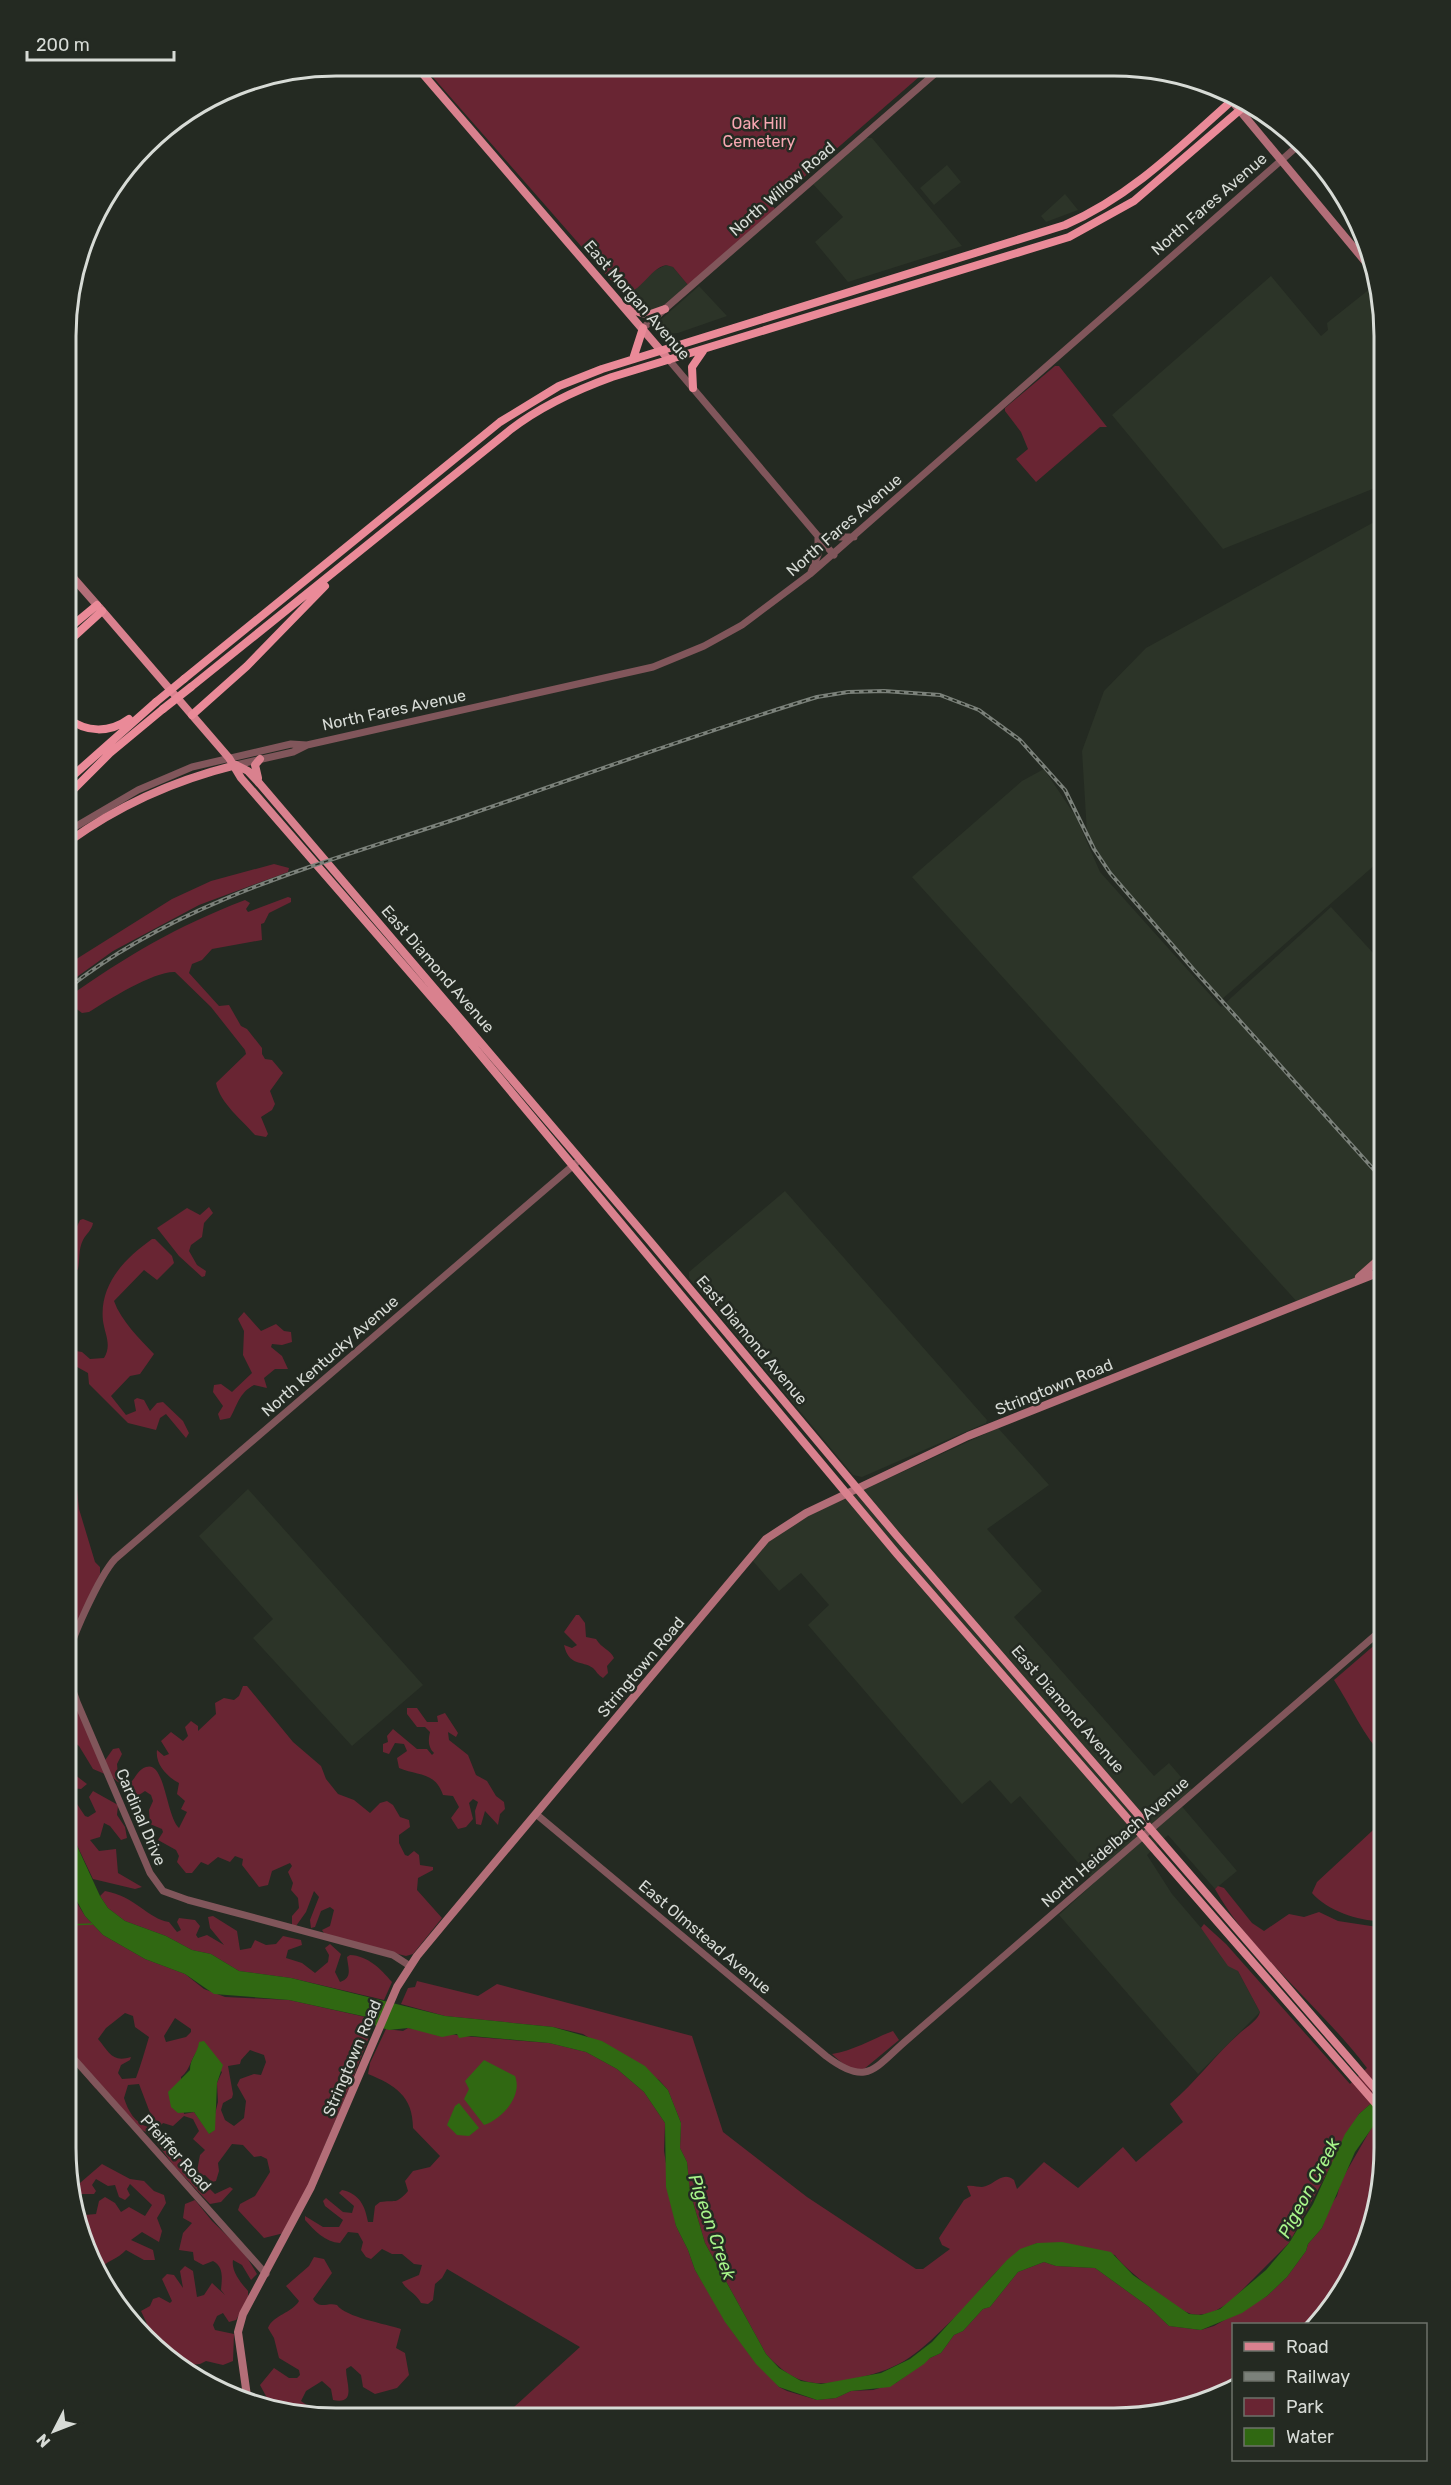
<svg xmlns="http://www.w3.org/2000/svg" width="1451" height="2485" font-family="Rubik,sans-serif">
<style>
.built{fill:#2c3428}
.green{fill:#692533;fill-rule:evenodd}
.water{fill:#306812}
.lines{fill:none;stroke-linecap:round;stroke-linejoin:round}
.stream{stroke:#306812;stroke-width:1.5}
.tertiary{stroke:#81565b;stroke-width:7}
.secondary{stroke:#b36e78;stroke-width:8}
.primary{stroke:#d9818e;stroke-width:8}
.trunk{stroke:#ea8a98;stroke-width:8}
.rail-casing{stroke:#7b817a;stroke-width:4}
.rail{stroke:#242a22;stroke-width:1.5;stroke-dasharray:4.5;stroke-linecap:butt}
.trunk-bridge{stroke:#ea8a98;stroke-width:8}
.labels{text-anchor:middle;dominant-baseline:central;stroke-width:5;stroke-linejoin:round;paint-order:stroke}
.park-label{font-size:16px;fill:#f7a7b2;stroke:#242a22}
.street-label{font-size:16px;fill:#d7dbd6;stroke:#242a22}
.water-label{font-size:18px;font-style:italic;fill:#a8f58a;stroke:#242a22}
.rim{fill:none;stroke:#d7dbd6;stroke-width:3}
</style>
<rect width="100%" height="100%" fill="#242a22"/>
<path class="built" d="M866,138H872L962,246L848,282L815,242L843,217L813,184Z
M947,165L961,182L934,205L920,188Z
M1065,194L1078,210L1046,222L1041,216Z
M666,265L673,267L688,285L659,309L644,312L623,294L633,291L654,271Z
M1271,276L1321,336L1328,330L1327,323L1376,284L1385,336V484L1223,549L1112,415Z
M699,286L727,316L678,333L666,334L657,323Z
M1385,516V856L1221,1000L1105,867L1087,833L1082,751L1104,691L1146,648Z
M1044,769L1076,817L1100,872L1221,1007L1331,907L1385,966V1257L1354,1282L1299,1304L912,877L1022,781Z
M785,1191L987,1420L986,1423L862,1477L853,1475L689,1278V1272Z
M998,1428L1049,1485L987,1529L1042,1591L1014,1617L1154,1776L1169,1763L1193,1791L1179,1803L1237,1871L1215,1889L1168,1835L1147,1855L1172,1894L1238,1971L1260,2012L1198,2074L1059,1915L1095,1882L1020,1796L1011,1804L990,1780L962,1804L808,1625L829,1605L801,1573L779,1591L752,1560L767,1540L789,1524Z
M248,1489L423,1685L352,1746L253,1638L273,1619L199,1536Z"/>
<path class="green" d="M424,67L927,70L772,205L775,209L688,285L673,267L666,265C649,269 641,293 623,294Z
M1055,366H1059L1107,427H1100L1036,482L1016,459L1028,449L1021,432L1005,411V408Z
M274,864L289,868L288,872L199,905L113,951L67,984V966L78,958L172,899L211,881Z
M288,897L291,898V902L269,913L264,923L261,924L262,940L212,949L202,960L192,964L189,973L219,1006L229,1005L241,1026L247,1029L262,1048V1054L265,1059L272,1060L283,1073L270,1091L275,1104L272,1110L261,1117L268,1134L266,1137L255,1135C242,1120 220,1103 216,1083L246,1054L245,1050L211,1007L175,972C154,971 108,1000 89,1012L82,1013L67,1002V998C128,955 175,927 245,900L250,903L246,909L248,912Z
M209,1207L213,1213L204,1223L202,1237L191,1245L189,1251L197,1265L206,1271L205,1276L202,1277L179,1256L157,1228L187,1208L200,1215Z
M83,1219L93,1223C92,1230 86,1234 83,1240C78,1250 80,1260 78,1269L67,1282V1236L73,1235L80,1220Z
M152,1239H155L172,1256L174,1263L157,1280L144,1270L114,1301C121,1321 140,1339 154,1354L140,1374L130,1376L111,1396L126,1415L136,1411L134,1400L137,1398L144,1400L150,1411L157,1403L163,1402L183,1421L189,1433L186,1438L166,1414L160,1418L156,1430L128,1423L89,1384L88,1373L70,1363V1356L76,1351L82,1352L90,1359L104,1358C112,1345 105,1335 103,1321C99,1285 124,1259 152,1239Z
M244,1312L261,1331L276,1324L284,1331L291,1332L292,1342L282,1345L272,1344L271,1347L282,1356L288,1369H275L264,1378L267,1388L254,1385C239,1393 238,1404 230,1418L220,1420L218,1414L223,1406L213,1392L214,1385L221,1384L232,1392L252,1373L243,1355L244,1331L238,1319Z
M67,1463L76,1480L79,1509L95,1562L100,1567V1574L67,1650L70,1574L67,1561L69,1527Z
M576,1615H579L585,1623L586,1637L596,1639C602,1649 610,1649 614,1658L607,1666L608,1673L603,1678C598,1675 597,1672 593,1668C582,1660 569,1667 564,1645L572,1648L577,1645L564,1632Z
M1385,1636V1758C1363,1736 1351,1706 1334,1680Z
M67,1683L100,1762L103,1763L113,1749L119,1748L122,1754L117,1764L118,1775L130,1783C136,1778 137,1770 146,1767C165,1760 166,1816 179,1828L187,1812L181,1809L185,1801L177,1794L179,1783C167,1777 155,1764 157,1750L164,1756L169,1754L161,1741L171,1732L183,1741L188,1736L185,1727L191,1721L198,1726V1731L216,1714L215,1703L224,1698L234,1700L239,1696L243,1686H247L293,1742L321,1766L326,1779L338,1794L354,1800L370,1813L380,1803L387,1801L393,1805L400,1817L409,1820L410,1827L399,1835V1843L405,1855L408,1856L414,1851L419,1855L420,1865L433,1867V1870L418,1878L417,1890L442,1918L413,1954L406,1956L326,1936L322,1930L330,1926L334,1910L330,1907L321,1911L315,1927L311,1928L310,1920L319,1897L314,1891L306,1912L296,1926H292V1916L299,1908L298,1898L291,1890L293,1883L288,1872L292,1866L290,1863L272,1871L268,1885L259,1887L242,1865L243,1859L235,1856L230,1862L218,1857L208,1865L201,1862L192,1873H186L177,1862L179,1856L176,1850L158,1840L163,1832L162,1829L150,1824L149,1810L153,1801L151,1795L145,1791L136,1797L112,1777L93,1769L79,1746L67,1736Z
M407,1708H417L427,1722H438L437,1716L445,1713L458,1733L456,1737L448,1732L449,1740L468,1755L476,1775L487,1781L496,1796L504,1802L505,1809L500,1814L498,1825L485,1811L481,1825L476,1824L475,1811L478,1802L473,1799L469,1803L473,1819L466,1827L458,1829L451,1818L459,1807L453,1796L443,1795C435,1771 417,1776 399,1768L397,1758L407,1751L404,1744L395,1743L389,1754L383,1752V1744L388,1742L387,1736L393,1729L417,1749H427L432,1755L434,1753C428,1747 428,1740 430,1732L425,1727H417L407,1714Z
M66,1768L87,1784L81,1789L71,1788V1795L85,1816L88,1817L96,1812L89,1797L93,1791L118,1805L117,1815L125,1827L127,1838L121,1840L110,1826L104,1823L100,1837L90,1840L99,1851L116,1849L118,1873L142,1887L135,1889L93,1879L66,1822Z
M1385,1819L1384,1921C1360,1922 1328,1911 1312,1893L1317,1882Z
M66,1885L85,1916L103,1935L145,1959L185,1974L204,1989L225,1997L289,2000L370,2018L369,2037L350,2086L292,2222L284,2233L264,2238L238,2210L240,2204L255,2196L270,2172L267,2159L261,2156L254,2157L243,2145L232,2144L218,2163L219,2171L216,2181L212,2182L205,2175L201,2176L203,2182L215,2194L230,2187L233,2189L221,2202L210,2204L174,2166L150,2134L140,2129L112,2099L95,2088L76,2065L66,2067ZM125,2013L133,2016L135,2027L149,2037C145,2051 141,2064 136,2078L122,2079L118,2073L121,2065L130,2060L131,2057C112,2063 109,2052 98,2039L106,2028ZM175,2018L191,2029V2032L186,2037L166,2042L164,2036ZM198,2050L222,2072L217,2083L218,2102L210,2134L194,2112L184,2114L181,2077C191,2069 190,2059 198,2050ZM250,2050L264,2055L266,2062L261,2075L254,2074L240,2079L237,2085L246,2101L244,2118L234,2126L225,2120L221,2110L223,2103L232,2098L233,2094L228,2066L240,2064L241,2060ZM139,2084L152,2118L148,2127C135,2123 128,2111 124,2098L128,2085ZM184,2116L193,2119L199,2131L193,2139L205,2150L200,2155L197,2171L187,2168L179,2156C168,2151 160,2144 155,2133L163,2123L173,2126Z
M1218,1886L1224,1888L1252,1923L1264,1931L1289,1914L1304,1917L1319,1912L1338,1921L1384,1928V2092L1359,2114L1289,2243L1231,2301C1220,2309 1207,2317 1192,2314C1179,2312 1122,2267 1115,2255L1037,2243C1011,2255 991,2275 975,2297C967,2306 958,2314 949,2323C913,2358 899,2370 848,2380C810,2388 792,2382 766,2354L705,2243L690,2192L687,2162L680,2148L681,2123L668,2090L659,2080L583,2034L553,2027L445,2016L401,2004L408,1988L415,1987L417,1981L478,1996L497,1984L692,2036L723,2132L807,2197L916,2269H923L950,2249L942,2245L939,2238L964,2200L971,2196L967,2186C973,2185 977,2187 982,2187C994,2186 1002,2170 1014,2180L1017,2189L1044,2162L1078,2188L1123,2147L1136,2162L1183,2122L1170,2104C1196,2082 1215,2055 1241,2032C1248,2026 1258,2020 1260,2012L1238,1971L1228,1966L1201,1928L1204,1924L1226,1944L1350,2084L1367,2068C1323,2009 1250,1952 1215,1889Z
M105,1891C135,1896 148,1919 169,1922L177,1932L181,1930L177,1922L179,1918L195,1920L200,1926L196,1935L198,1938L207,1935L224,1945L210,1928L208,1917L213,1916L237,1931L240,1950L251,1948L255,1940L266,1945L276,1944L283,1936L301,1940L302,1945L288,1950L286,1958L302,1963L315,1973L328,1962L329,1955L325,1948L330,1944L341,1954L335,1972L340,1982C353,1978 348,1968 347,1957L350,1955C368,1956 380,1968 392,1982L384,2000L291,1978L239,1971L211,1954L192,1950L166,1936L125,1921L108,1908L100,1896Z
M408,2028L463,2036L549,2043L586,2052L617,2069L644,2092L665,2123L664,2151L676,2226L688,2250L695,2270L735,2335L779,2387L787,2391L817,2400L836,2398L851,2391L873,2390L896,2383L930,2358L941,2353L954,2335L963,2331L983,2309L990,2307L1018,2272L1044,2262L1056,2266L1095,2268L1149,2307L1169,2326L1201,2330L1214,2326L1267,2296L1287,2277L1306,2251L1308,2244L1322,2228L1330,2206L1337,2196L1341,2181L1376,2120L1384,2127C1384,2193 1367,2278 1317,2324H1234L1233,2389L1202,2405L1115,2419L503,2417L580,2347L447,2269L442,2278L435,2284L433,2300L428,2304L421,2303C416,2293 407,2291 402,2282L419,2275L422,2265L414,2264L402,2254H392L382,2249L371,2259L366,2257L361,2250L363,2242L358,2233L348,2232L340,2243C325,2242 314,2230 305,2220V2216L323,2227H339L343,2220L325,2206L323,2201L326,2198L343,2212L352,2213L354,2206L339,2193L342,2190C360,2194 365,2206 368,2222H373L375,2206L380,2202C395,2199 395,2206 408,2191L405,2181L413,2171L430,2167L440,2156L413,2128C413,2096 395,2085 368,2074L370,2063L386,2029L403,2031Z
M893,2031L899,2040L864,2069C850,2072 842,2063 832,2054C853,2051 872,2039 893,2031Z
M102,2164L130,2179L144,2181L154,2191L164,2195L166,2203L157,2218L162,2231L159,2242L142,2232L131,2240L153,2250L155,2260H144L126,2250C118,2259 106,2261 99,2270L100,2275L91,2257V2248L84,2242L78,2224L85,2215L96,2214L99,2201L105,2197L115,2203L121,2212L129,2207L145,2216L152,2205L130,2184L127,2189L130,2195L125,2200L119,2197L115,2185L108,2186L96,2179L92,2185L96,2191L94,2194H81L76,2208L73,2189Z
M195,2200L212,2221L243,2251L257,2274L251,2280L242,2265L233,2260C231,2271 241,2283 248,2291V2300L236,2320L229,2322L223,2313L217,2316L213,2325L215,2330L234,2334L233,2361L223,2365L206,2361L200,2364L176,2366L141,2331L147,2324L141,2311L150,2306L153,2299L159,2297L170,2303L172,2301L162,2279L167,2274L174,2275L183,2288L180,2271L185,2266L193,2271L197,2297L204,2295L212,2283L225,2295L221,2290C222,2278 224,2267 213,2261L203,2265L194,2260L193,2252L179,2250L183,2233L192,2223L183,2218L185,2204Z
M314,2257L324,2259L332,2273L313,2299C320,2310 327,2302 337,2305C345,2317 386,2324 401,2329L396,2348L405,2353L409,2375L397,2388L375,2394L363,2387L361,2375L351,2366L346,2369C346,2383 357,2405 333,2400L331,2389L322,2381L306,2391L301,2401L323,2417H301L273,2409L260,2385L274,2368L289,2378H297L300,2375L299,2370L279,2358L274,2338L268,2328C273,2315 292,2313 299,2301L286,2286L309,2266Z"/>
<path class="water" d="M66,1822L100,1896L108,1908L125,1921L166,1936L192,1950L211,1954L239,1971L291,1978L445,2016L553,2027L602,2041L645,2066L668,2090L681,2123L680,2148L687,2162L690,2192L705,2243L766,2354L779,2368L801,2381L821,2384L881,2373L910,2359L932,2342L1007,2260L1020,2249L1037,2243L1062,2242L1111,2252L1133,2275L1189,2314L1201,2315L1220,2309L1266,2270L1289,2243L1313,2204L1345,2134L1359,2114L1384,2092V2111L1355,2152L1322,2228L1308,2244L1306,2251L1287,2277L1267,2296L1242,2313L1201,2330L1169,2326L1149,2307L1095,2268L1056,2266L1044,2262L1018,2272L990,2307L983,2309L963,2331L954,2335L941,2353L930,2358L924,2364L890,2387L851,2391L836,2398L817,2400L779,2387L756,2364L725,2322L695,2270L688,2250L676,2226L666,2187L665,2123L644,2092L617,2069L586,2052L549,2043L471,2036L459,2038L457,2034L442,2037L408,2028L389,2030L376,2026L367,2017L289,2000L214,1994L185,1974L145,1959L103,1935L85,1916L66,1881Z
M204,2041L223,2065L217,2083L215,2130L209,2134L194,2112L178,2113L171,2107L168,2092L190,2070C190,2058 198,2053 199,2042Z
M484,2060L515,2076C523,2096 502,2119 484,2125L464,2099L469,2089L465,2081Z
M459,2103L479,2128L469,2136L457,2135L447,2125L455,2106Z"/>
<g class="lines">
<path class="stream" d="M66,1925L92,1924"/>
<path class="tertiary" d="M1223,90L1232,101
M643,328L939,70
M669,360L834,555
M811,572L818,555V537H854
M236,765L293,752L307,745
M68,831L138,790L192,767L291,744L307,745L653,667L704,646L742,625L810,574L1301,143
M536,1814L826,2056C868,2088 874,2068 908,2039L1385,1627
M410,1966L393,1955L188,1900L163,1891L150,1873L77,1702C73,1690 67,1678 67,1666C66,1646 101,1574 115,1559L576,1163
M66,2050L266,2274"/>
<path class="secondary" d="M1232,101L1374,272
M68,572L97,605
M1359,1277L1385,1254
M248,2403L238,2332L243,2314L311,2187L397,1987L417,1956L446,1921L766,1539L806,1513L968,1436L1385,1270"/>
<path class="primary" d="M416,66L669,360
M626,308L648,315L665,309
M99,607L229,758L241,778L453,1022L897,1554L1384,2113
M236,765L248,771L260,784L649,1240L897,1536L1384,2099
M258,778L255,765L260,759
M68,842C119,805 175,780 236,765"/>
<path class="trunk" d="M633,359L643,328
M693,388L692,367L703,351
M68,629L97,605
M68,642L102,611
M184,679L500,422L559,386L602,369L1065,225C1132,196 1183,144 1237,96
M191,687L510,430C541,406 576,390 612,377L1069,237L1134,201L1248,103
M192,715L247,666L325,586
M68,718C86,733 110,733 129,719
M68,780L156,702
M68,795L110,753L163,709"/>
<defs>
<path id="rail" d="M67,989C182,898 329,862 465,816C582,776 699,733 817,697L848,692L884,691L940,695L979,710L1020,740L1065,790L1094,849L1110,873L1194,970L1385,1182"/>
</defs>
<use href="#rail" class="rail-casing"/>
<use href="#rail" class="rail"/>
<path class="trunk-bridge" d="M156,702L184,679
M163,709L191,687"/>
</g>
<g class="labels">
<g class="park-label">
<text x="759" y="123">Oak Hill<tspan x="759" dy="18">Cemetery</tspan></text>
</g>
<g class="street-label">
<text transform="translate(782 189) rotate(-41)">North Willow Road</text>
<text transform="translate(1209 204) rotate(-41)">North Fares Avenue</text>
<text transform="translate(637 300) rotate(49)">East Morgan Avenue</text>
<text transform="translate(844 525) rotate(-41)">North Fares Avenue</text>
<text transform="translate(394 710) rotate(-12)">North Fares Avenue</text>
<text transform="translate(438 969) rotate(49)">East Diamond Avenue</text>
<text transform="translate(752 1340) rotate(50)">East Diamond Avenue</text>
<text transform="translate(330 1356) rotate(-41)">North Kentucky Avenue</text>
<text transform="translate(1054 1387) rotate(-22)">Stringtown Road</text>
<text transform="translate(641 1667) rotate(-50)">Stringtown Road</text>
<text transform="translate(1068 1709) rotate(49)">East Diamond Avenue</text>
<text transform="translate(141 1817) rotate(67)">Cardinal Drive</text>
<text transform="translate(1115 1842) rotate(-41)">North Heidelbach Avenue</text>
<text transform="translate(705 1937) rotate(40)">East Olmstead Avenue</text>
<text transform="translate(352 2058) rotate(-67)">Stringtown Road</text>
<text transform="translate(176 2153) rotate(48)">Pfeiffer Road</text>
</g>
<g class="water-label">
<text transform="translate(1309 2188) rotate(-62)">Pigeon Creek</text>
<text transform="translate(712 2227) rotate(71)">Pigeon Creek</text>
</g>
</g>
<path d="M0 0H1451V2485H0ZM336 76H1114A260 260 0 0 1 1374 336V2148A260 260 0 0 1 1114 2408H336A260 260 0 0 1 76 2148V336A260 260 0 0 1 336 76Z" fill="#242a22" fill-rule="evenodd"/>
<path class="rim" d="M336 76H1114A260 260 0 0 1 1374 336V2148A260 260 0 0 1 1114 2408H336A260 260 0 0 1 76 2148V336A260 260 0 0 1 336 76Z"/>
<rect x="1232" y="2323" width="195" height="138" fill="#242a22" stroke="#6c716a" stroke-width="1.5"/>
<rect x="1244" y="2342" width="30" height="9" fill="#d9818e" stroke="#6c716a" stroke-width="1.5"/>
<text x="1286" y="2353" font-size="18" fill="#d7dbd6">Road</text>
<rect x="1244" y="2372" width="30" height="9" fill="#7b817a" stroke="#6c716a" stroke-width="1.5"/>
<text x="1286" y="2383" font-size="18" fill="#d7dbd6">Railway</text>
<rect x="1244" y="2398" width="30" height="18" fill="#692533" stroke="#6c716a" stroke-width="1.5"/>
<text x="1286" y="2413" font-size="18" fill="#d7dbd6">Park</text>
<rect x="1244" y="2428" width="30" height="18" fill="#306812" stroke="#6c716a" stroke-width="1.5"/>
<text x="1286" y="2443" font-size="18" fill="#d7dbd6">Water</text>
<g transform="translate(54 2431) rotate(228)" stroke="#242a22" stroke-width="4.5" paint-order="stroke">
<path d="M0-4.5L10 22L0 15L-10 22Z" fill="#d7dbd6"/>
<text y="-9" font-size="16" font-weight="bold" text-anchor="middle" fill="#d7dbd6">N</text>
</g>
<path d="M27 51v9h147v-9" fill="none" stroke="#d7dbd6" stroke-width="3"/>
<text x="36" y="51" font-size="18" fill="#d7dbd6" stroke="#242a22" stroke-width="4.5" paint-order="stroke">200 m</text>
</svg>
